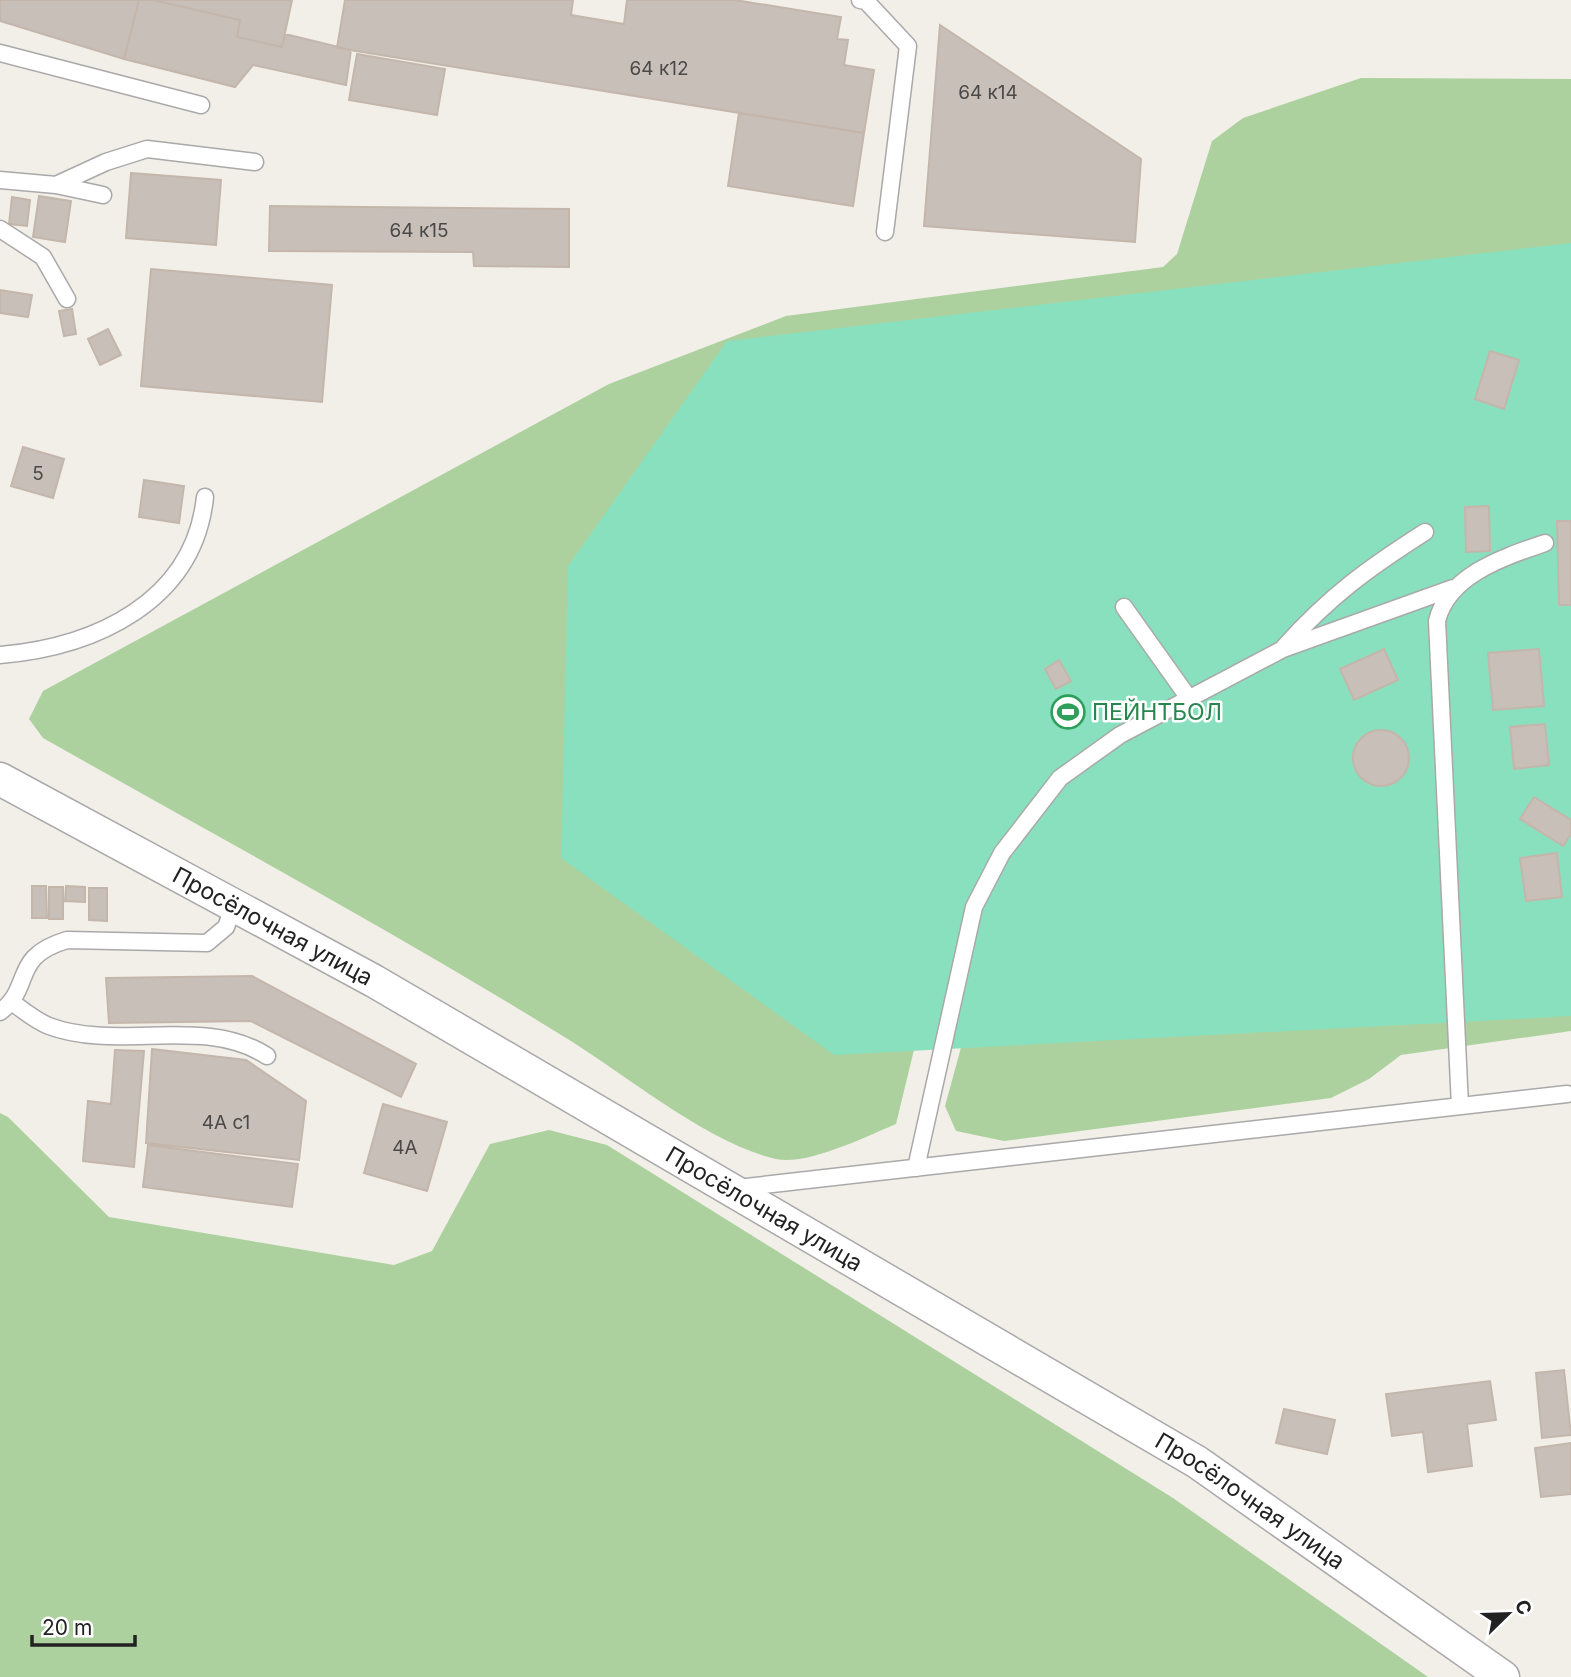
<svg xmlns="http://www.w3.org/2000/svg" width="1571" height="1677" font-family="Inter,sans-serif">
<style>
.forest{fill:#add19e}
.pitch{fill:#88e0be}
.building{fill:#c7bfb8;stroke:#c4b6ab;stroke-width:2}
.lines{fill:none;stroke-linecap:round;stroke-linejoin:round}
.service-casing{stroke:#a9a9a9;stroke-width:19}
.minor-casing{stroke:#a9a9a9;stroke-width:35}
.service{stroke:#fff;stroke-width:16}
.minor{stroke:#fff;stroke-width:32}
.labels{text-anchor:middle;dominant-baseline:central;stroke-width:5;stroke-linejoin:round;paint-order:stroke}
.number-label{font-size:19px;fill:#4b4948}
.leisure-label{font-size:23px;fill:#27864d;stroke:#fff;text-anchor:start}
.street-label{font-size:23px;fill:#222;stroke:#fff}
</style>
<rect width="100%" height="100%" fill="#f2efe9"/>
<path class="forest" d="M1361,78L1571,79V321L950,901L896,1124C867,1136 807,1166 776,1159C709,1144 626,1075 566,1038C395,932 218,837 43,738L29,719L43,691L609,384L786,316L1163,267L1177,254L1212,141L1243,118Z
M1571,903V1031L1401,1055L1369,1079L1331,1098L1004,1141L956,1131L945,1106L974,1000Z
M0,1113L8,1117L109,1217L394,1265L432,1251L490,1144L549,1130L607,1145L1173,1498L1428,1677H0Z"/>
<path class="pitch" d="M1571,243V1016L834,1055L561,858L568,566L727,341Z"/>
<path class="building" d="M0,0H139L124,59L0,21Z
M139,0H153L240,20L237,37L282,47L285,34L351,50L346,85L253,65L235,87L124,59Z
M153,0H292L282,47L237,37L240,20Z
M345,0H573L571,15L624,24L627,0H735L841,17L837,39L848,40L844,65L874,70L864,133L337,48Z
M940,25L1141,159L1135,242L924,226Z
M357,54L445,69L437,115L349,100Z
M739,113L864,133L853,206L728,186Z
M131,173L221,180L216,245L126,238Z
M39,196L71,201L65,242L33,237Z
M12,197L30,200L27,226L9,224Z
M270,206L569,209V267L474,266L473,252L269,251Z
M151,269L332,285L322,402L141,386Z
M0,290L32,295L28,317L0,313Z
M72,309L76,334L64,336L59,311Z
M108,329L121,355L100,365L88,339Z
M1490,351L1519,360L1504,409L1475,399Z
M23,447L64,459L53,498L11,486Z
M144,480L184,486L179,523L139,517Z
M1489,506L1490,551L1466,552L1465,507Z
M1557,521H1571V605H1559Z
M1384,649L1398,680L1354,700L1340,669Z
M1539,649L1544,706L1493,710L1488,653Z
M1059,660L1071,681L1056,689L1045,669Z
M1545,724L1549,765L1514,769L1510,727Z
M1353 758a28 28 0 1 1 56 0a28 28 0 1 1-56 0Z
M1534,797L1571,820V834L1563,846L1520,819Z
M1557,853L1562,897L1526,901L1520,858Z
M32,886H46L47,918H32Z
M66,886L85,887V902L65,901Z
M49,887H63V919H49Z
M89,888H107V921L89,920Z
M252,976L416,1064L401,1097L251,1021L109,1023L106,978Z
M152,1049L246,1060L306,1101L299,1160L146,1143Z
M115,1050L144,1051L134,1167L83,1161L88,1101L111,1104Z
M383,1104L447,1122L427,1191L364,1173Z
M148,1145L298,1164L292,1207L143,1187Z
M1564,1370L1571,1435L1542,1438L1536,1373Z
M1490,1381L1496,1420L1467,1424L1472,1466L1428,1472L1423,1432L1392,1436L1386,1394Z
M1284,1409L1335,1420L1327,1454L1276,1443Z
M1571,1443V1494L1541,1497L1535,1448Z"/>
<g class="lines">
<defs>
<path id="service" d="M860,0L866,1L908,46L885,232
M0,53L201,105
M0,180L56,185L103,195
M56,185L106,162L147,149L255,162
M0,229L43,257L67,299
M1124,607L1188,697
M1284,647C1330,596 1367,569 1425,532
M0,655C95,647 194,602 205,497
M12,1002C24,1011 36,1021 49,1026C118,1052 204,1015 267,1056
M0,1012C34,986 10,957 67,940L207,943L226,927L234,906
M1460,1106L1437,621C1448,575 1504,557 1545,543
M916,1168L974,907L1002,853L1060,778L1120,735L1283,649L1453,588
M737,1188L1567,1094"/>
<g id="minor">
<path id="s1" d="M0,779L374,981L1197,1462L1503,1677"/>
</g>
</defs>
<use href="#service" class="service-casing"/>
<use href="#minor" class="minor-casing"/>
<use href="#service" class="service"/>
<use href="#minor" class="minor"/>
</g>
<defs>
<symbol id="stadium-ring" viewBox="-11 -11 22 22"><circle r="9.5" fill="#fff" stroke="#2e9e5b" stroke-width="1.5"/><path d="M0-5a6.5 5 0 1 0 0 10a6.5 5 0 1 0 0-10ZM-3.5-1.8h7v3.6h-7Z" fill="#2e9e5b"/></symbol>
</defs>
<g fill-rule="evenodd">
<use href="#stadium-ring" x="1049" y="693" width="38" height="38"/>
</g>
<g class="labels">
<g class="number-label">
<text x="659" y="68">64 к12</text>
<text x="988" y="92">64 к14</text>
<text x="419" y="230">64 к15</text>
<text x="38" y="473">5</text>
<text x="226" y="1122">4А с1</text>
<text x="405" y="1147">4А</text>
</g>
<g class="leisure-label">
<text x="1092" y="712">ПЕЙНТБОЛ</text>
</g>
<g class="street-label">
<text stroke="none"><textPath href="#s1" startOffset="310">Просёлочная улица</textPath></text>
<text stroke="none"><textPath href="#s1" startOffset="877">Просёлочная улица</textPath></text>
<text stroke="none"><textPath href="#s1" startOffset="1444">Просёлочная улица</textPath></text>
</g>
</g>
<g transform="translate(1508 1614) rotate(67)" stroke="#ffffff" stroke-width="5" paint-order="stroke">
<path d="M0-5L12 26L0 18L-12 26Z" fill="#222222"/>
<text y="-10" font-size="19" font-weight="bold" text-anchor="middle" fill="#222222">С</text>
</g>
<path d="M32 1635v10h103v-10" fill="none" stroke="#222222" stroke-width="3.5"/>
<text x="42" y="1635" font-size="21" fill="#222222" stroke="#ffffff" stroke-width="5" paint-order="stroke">20 m</text>
</svg>
